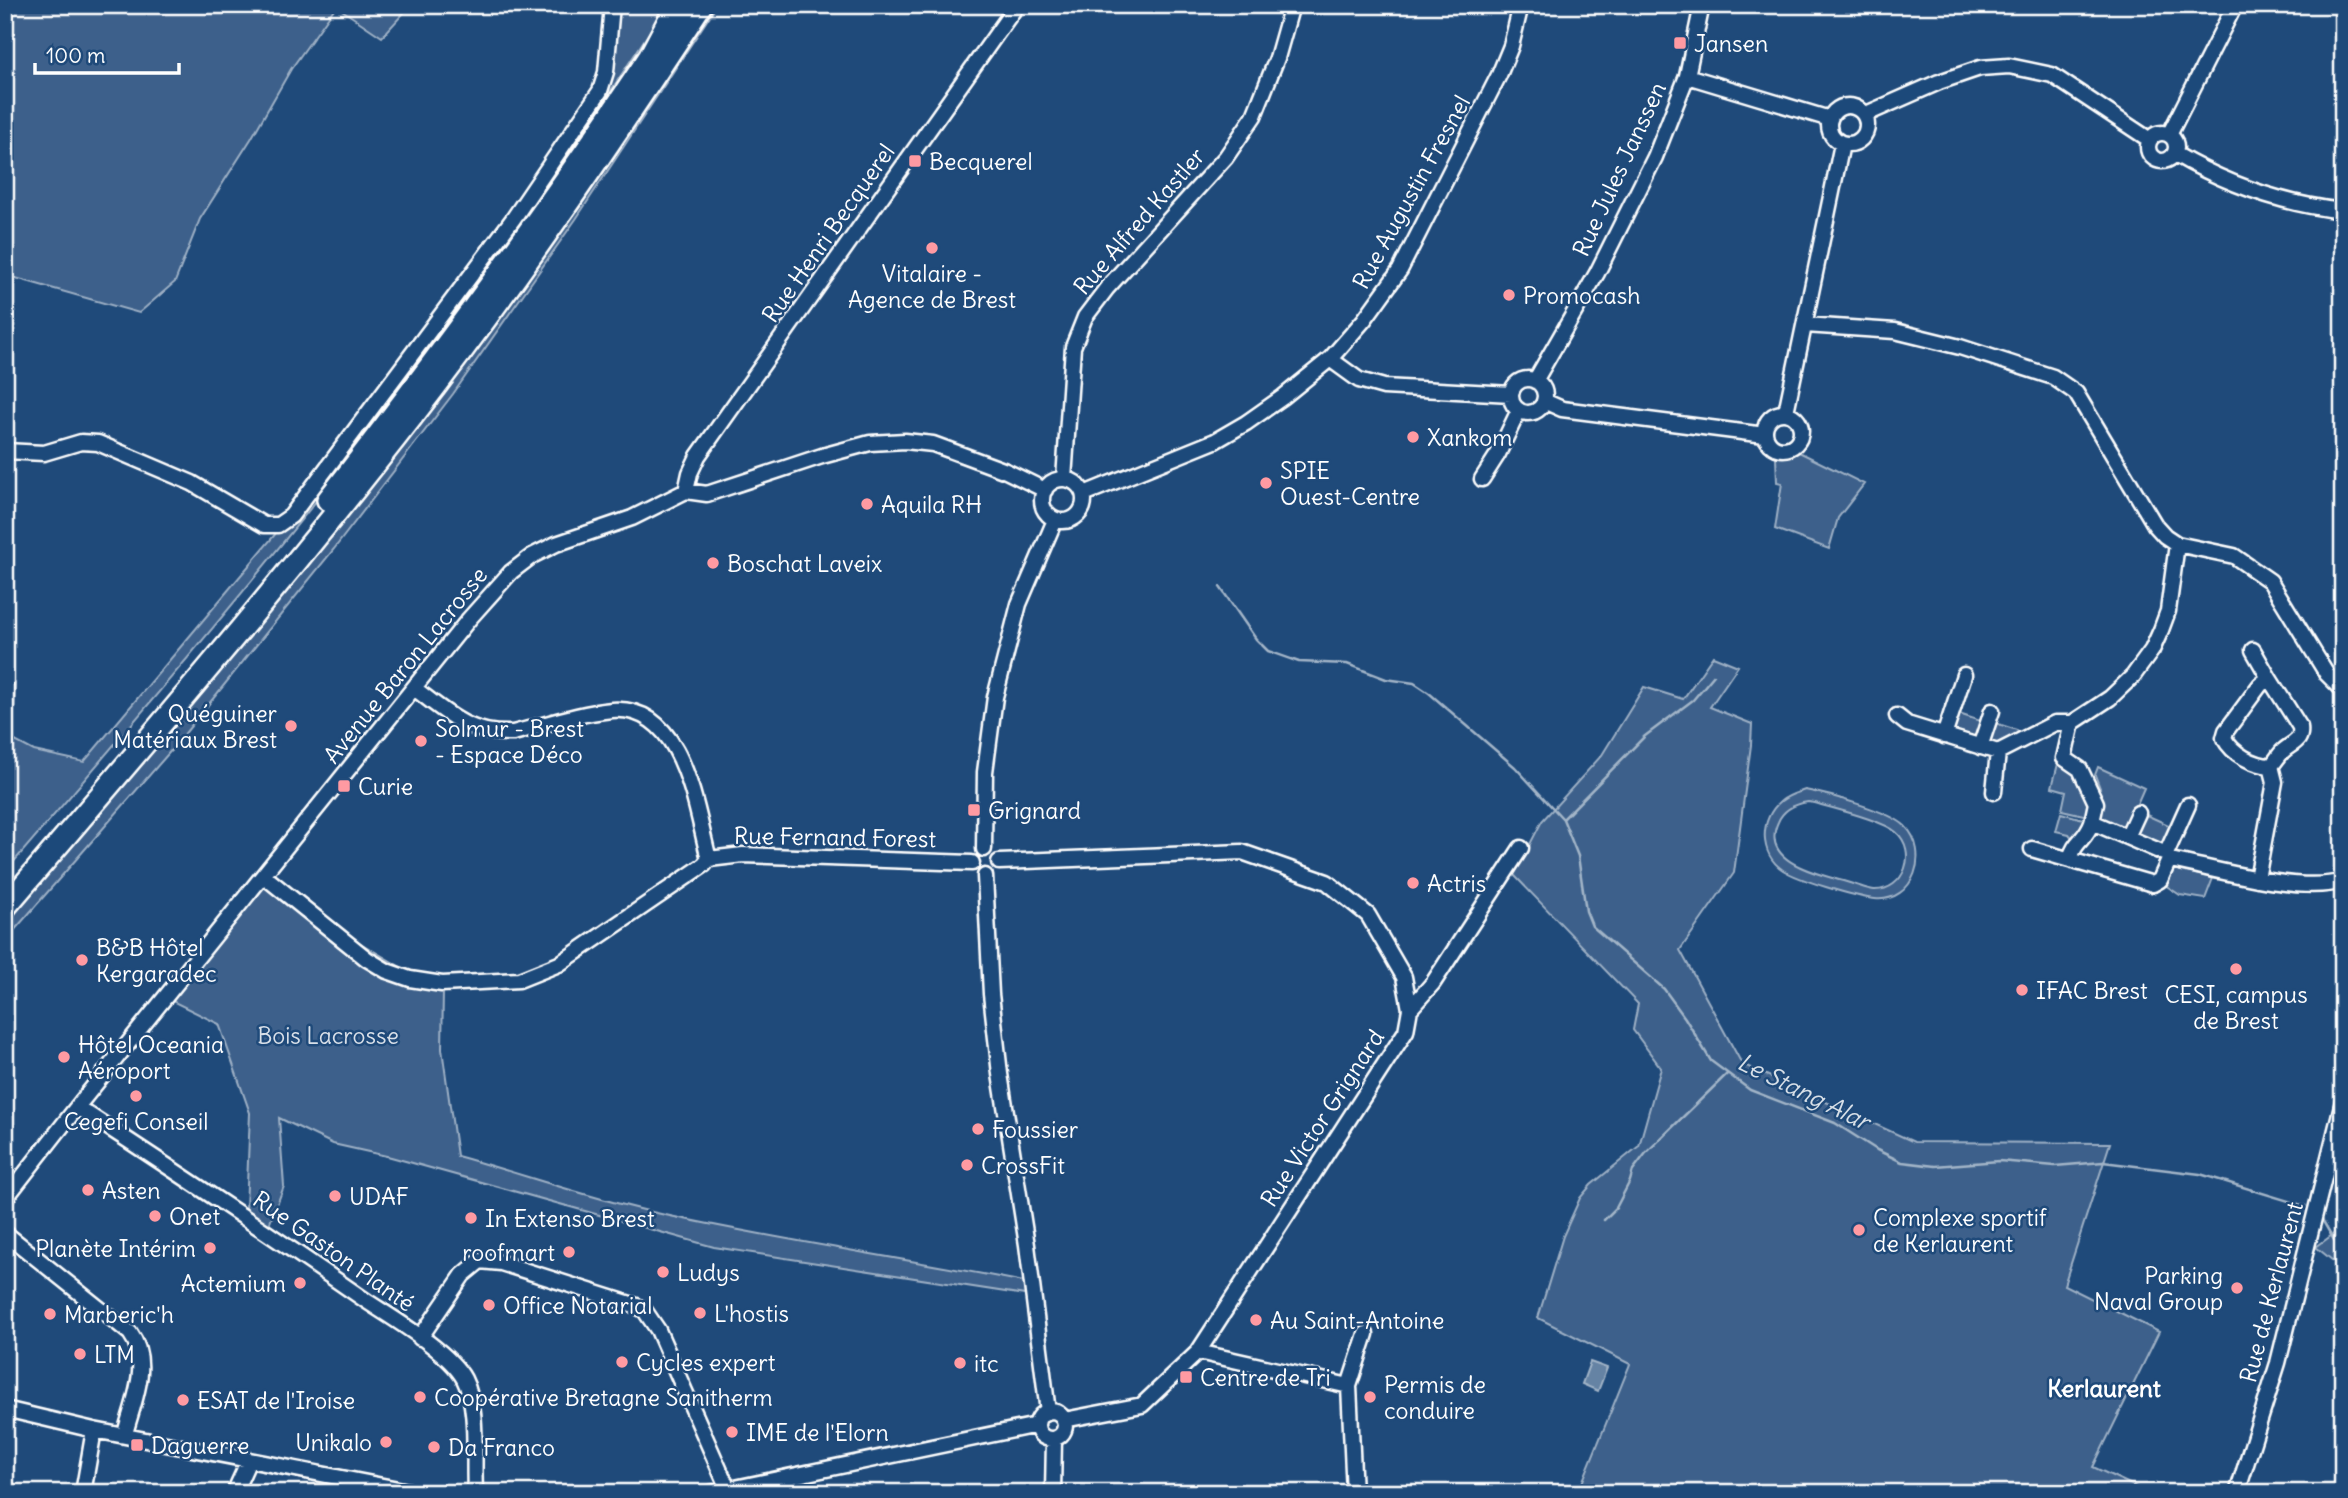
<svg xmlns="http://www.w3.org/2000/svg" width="2348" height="1498" font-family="Delius,sans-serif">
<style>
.green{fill:#3c618b;stroke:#9eb0c5;stroke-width:2;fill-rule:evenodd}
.water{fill:#6583a4;stroke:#a3b5c8;stroke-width:2}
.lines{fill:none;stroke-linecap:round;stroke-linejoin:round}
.stream{stroke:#a3b5c8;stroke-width:2.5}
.minor-casing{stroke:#fff;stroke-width:19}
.highway-casing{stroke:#fff;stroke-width:26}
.minor{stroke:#1f4a7a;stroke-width:14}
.highway{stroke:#1f4a7a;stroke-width:21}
.poi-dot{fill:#ff9aa2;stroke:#1f4a7a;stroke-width:2.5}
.labels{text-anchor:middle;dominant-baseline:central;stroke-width:5;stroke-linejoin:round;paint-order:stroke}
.poi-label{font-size:23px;fill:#fff;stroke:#1f4a7a;text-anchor:start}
.street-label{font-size:23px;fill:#fff;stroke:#1f4a7a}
.park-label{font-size:23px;fill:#d8dfe8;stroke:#1f4a7a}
.water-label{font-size:24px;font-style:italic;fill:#d8e0e8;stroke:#1f4a7a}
.neighbourhood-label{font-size:24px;font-weight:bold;fill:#fff;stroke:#1f4a7a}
</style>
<rect width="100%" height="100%" fill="#1f4a7a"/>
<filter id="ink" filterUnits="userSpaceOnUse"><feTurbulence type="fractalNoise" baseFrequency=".0143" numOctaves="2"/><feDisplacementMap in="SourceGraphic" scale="14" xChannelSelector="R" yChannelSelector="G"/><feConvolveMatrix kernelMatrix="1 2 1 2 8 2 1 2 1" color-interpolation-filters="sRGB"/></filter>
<g filter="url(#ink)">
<path class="green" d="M5,5H411L382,37L336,6L291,69L251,139L200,219L175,282L139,313L5,275Z
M616,5H667C597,113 526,219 451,323C314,514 159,693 5,872V691L15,683L13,740L34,751L84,762L278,531L608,86Z
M711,5H717L576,219L453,394L334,549L174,747L5,941V922L11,914L199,697L334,531Z
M1797,451L1864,484L1838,518L1829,549L1775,529L1782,483L1777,482L1776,457Z
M1713,656L1738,666L1710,707L1752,724L1751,745L1734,873L1680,950L1742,1064L1914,1142L2110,1143L2064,1285L2159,1332L2093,1467L2149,1493H1578L1630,1364L1538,1318L1563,1236L1580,1198L1591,1185L1639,1146L1661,1068L1633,1030L1638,1004L1514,875L1542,821L1602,755L1644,687L1683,699Z
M1956,713L1983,722L1977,740L1954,735L1951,728Z
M1992,722L2017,730L2020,736L1996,748L1988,745Z
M2058,764L2076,772L2091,804L2088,816L2062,810L2066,791L2052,787Z
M2098,767L2144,788L2126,829L2100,821L2094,791L2100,788L2095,775Z
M1805,790C1827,794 1890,811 1905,826C1931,852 1914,903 1875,899C1856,897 1798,880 1783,870C1759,854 1759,819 1781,801C1788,795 1796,793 1805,790ZM1808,802L1815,803C1834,809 1882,820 1896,832C1918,851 1905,891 1874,890C1867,889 1860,886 1853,884C1826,875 1758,865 1778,822C1783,810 1795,804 1808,802Z
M2061,813L2087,820L2074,840L2069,834L2056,831Z
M2142,813L2173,827L2165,846L2135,836Z
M2172,869L2213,878L2205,899L2180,895L2165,885Z
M264,886L443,992L442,1049L457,1156C522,1174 586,1197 652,1212C775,1240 900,1257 1024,1282L1025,1295L714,1247L391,1157L333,1144L279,1118L284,1186L269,1225L246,1209L250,1113L219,1024L170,1000Z
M2343,1227V1269L2316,1247Z"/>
<path class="water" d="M1590,1362L1607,1368L1598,1391L1582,1384Z"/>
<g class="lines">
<path class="stream" d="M1220,587L1256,639L1268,651L1299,662L1347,664L1386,679L1414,683L1429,693L1515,767L1563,819L1578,856L1586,911L1592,926L1664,989L1685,1018L1711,1061L1750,1090L1835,1123L1877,1150L1902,1162L1935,1166L1999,1161L2055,1166L2103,1162L2200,1174L2305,1206
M1563,819L1645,736L1693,700L1714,675
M2320,1216L2334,1240L2343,1245
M1604,1220L1616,1208L1630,1181L1633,1170L1646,1153L1727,1074"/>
<defs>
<path id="minor" d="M1687,76L1830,119
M1829 125a19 19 0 1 1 38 0a19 19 0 1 1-38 0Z
M1864,115L1939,82L1980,68L2009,66L2052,75L2150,140
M2148 147a14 14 0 1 1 28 0a14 14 0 1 1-28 0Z
M2169,135L2235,5
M2175,154C2228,185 2282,204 2343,211
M1805,325L1895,331L1960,347L2053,377L2076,393L2155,525L2165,536L2177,544L2234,556L2270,581L2327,674L2343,690
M1330,359L1359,380L1384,387L1511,394
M1511 396a17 17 0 1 1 34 0a17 17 0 1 1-34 0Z
M1535,381L1597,273L1655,157L1687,76L1702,5
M1544,401L1562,409L1765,435
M1786,412L1842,144
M1765 431a18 18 0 1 1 36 0a18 18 0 1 1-36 0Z
M5,451L44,453L81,442L98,443L192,483L264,525H278L291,516L513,219L600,91L606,72L612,5
M1042 500a21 21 0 1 1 42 0a21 21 0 1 1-42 0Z
M1064,479L1073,347L1085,317L1107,288L1226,157L1254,116L1277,58L1292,5
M1482,479L1498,454L1519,410
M686,491L690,473L698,456L1017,5
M1084,494L1215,441L1246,423L1283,397L1330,359L1364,320L1400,270L1499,75L1511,46L1521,5
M2253,650L2269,678
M414,688C447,713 468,735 513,733C545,725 579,713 612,710C684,705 695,807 709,859
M1897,716L1907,724L1998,752L2055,723H2072L2110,698L2133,676L2152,650L2161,630L2168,611L2177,544
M2072,723L2064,758L2080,769L2096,803L2092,822L2166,854L2169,860L2175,861C2220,870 2300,894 2343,881
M1944,736L1964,675
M1980,747L1992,711
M1994,792L1998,752
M2127,837L2138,813
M984,849L985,772L995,697L1019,604L1055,520
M2032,849L2153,884L2160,880L2169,860
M2166,854L2188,805
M2070,859C2075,840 2085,841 2092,822
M999,862L1242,852L1327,882L1368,915L1404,977L1410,1009L1406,1031L1198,1352L1142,1405L1064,1420
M264,876L367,959L387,971L410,979L442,984L519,980L559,964L704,865L709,859L743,855L972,863
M985,876L991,994L1000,1074L1027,1245L1048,1412
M2257,879L2275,782L2271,766C2275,762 2279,755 2283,751C2293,742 2302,742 2300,727L2269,678L2260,685L2226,731L2224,738C2233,755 2254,765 2271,766
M1410,1009L1433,983L1521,848
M77,1107C174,1170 270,1234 365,1300C392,1318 449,1351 464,1379C479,1408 473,1457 475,1490
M5,1199L77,1107L469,619L511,572L532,556L556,544L632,518L686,491L707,494L822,456L870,443L905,441L933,444L1006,471L1045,490
M5,1233L130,1333C152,1363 133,1402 125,1434
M420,1338L463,1275L480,1261L501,1263L637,1306L645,1311L658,1330L728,1489
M1198,1352L1349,1386
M5,1409L94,1430L419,1493
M1037 1425a14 14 0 1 1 28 0a14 14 0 1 1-28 0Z
M83,1493L94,1430
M234,1493L249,1460
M711,1493L1037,1425
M1053,1493L1054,1439
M1354,1493L1349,1386L1366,1334
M2237,1493L2278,1363L2343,1101"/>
<path id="highway" d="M650,56L677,5
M328,500C443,352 555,201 658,44
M5,907C143,746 281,585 411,418C514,285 609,145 701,5"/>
</defs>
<use href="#minor" class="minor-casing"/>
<use href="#highway" class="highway-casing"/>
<use href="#minor" class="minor"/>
<use href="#highway" class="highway"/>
</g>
</g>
<g class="poi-dot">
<rect x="1673" y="36" width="14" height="14" rx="3.5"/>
<rect x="908" y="154" width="14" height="14" rx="3.5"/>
<circle cx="932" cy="248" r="7"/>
<circle cx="1509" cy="295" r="7"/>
<circle cx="1413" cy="437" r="7"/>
<circle cx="1266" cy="483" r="7"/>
<circle cx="867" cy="504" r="7"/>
<circle cx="713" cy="563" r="7"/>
<circle cx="291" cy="726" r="7"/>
<circle cx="421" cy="741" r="7"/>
<rect x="337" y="779" width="14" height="14" rx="3.5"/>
<rect x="967" y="803" width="14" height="14" rx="3.5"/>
<circle cx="1413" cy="883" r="7"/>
<circle cx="82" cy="960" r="7"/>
<circle cx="2236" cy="969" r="7"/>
<circle cx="2022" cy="990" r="7"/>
<circle cx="64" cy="1057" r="7"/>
<circle cx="136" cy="1096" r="7"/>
<circle cx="978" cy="1129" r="7"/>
<circle cx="967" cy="1165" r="7"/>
<circle cx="88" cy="1190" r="7"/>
<circle cx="335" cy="1196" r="7"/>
<circle cx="155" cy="1216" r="7"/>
<circle cx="471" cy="1218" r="7"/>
<circle cx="1859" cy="1230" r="7"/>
<circle cx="210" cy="1248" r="7"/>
<circle cx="569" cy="1252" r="7"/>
<circle cx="663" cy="1272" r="7"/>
<circle cx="300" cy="1283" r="7"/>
<circle cx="2237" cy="1288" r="7"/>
<circle cx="489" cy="1305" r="7"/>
<circle cx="700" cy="1313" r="7"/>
<circle cx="50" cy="1314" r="7"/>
<circle cx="1256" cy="1320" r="7"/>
<circle cx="80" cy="1354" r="7"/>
<circle cx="622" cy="1362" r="7"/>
<circle cx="960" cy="1363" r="7"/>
<rect x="1179" y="1370" width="14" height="14" rx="3.5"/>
<circle cx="420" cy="1397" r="7"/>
<circle cx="1370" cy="1397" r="7"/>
<circle cx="183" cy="1400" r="7"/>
<circle cx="732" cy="1432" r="7"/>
<circle cx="386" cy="1442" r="7"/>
<rect x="130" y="1438" width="14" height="14" rx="3.5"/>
<circle cx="434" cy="1447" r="7"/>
</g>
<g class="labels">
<g class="poi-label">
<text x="1694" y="43">Jansen</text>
<text x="929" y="161">Becquerel</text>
<text x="932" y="273" text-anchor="middle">Vitalaire -<tspan x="932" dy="26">Agence de Brest</tspan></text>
<text x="1523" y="295">Promocash</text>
<text x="1427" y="437">Xankom</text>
<text x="1280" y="470">SPIE<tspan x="1280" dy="26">Ouest-Centre</tspan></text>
<text x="881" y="504">Aquila RH</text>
<text x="727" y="563">Boschat Laveix</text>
<text x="277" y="713" text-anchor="end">Quéguiner<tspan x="277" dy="26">Matériaux Brest</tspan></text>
<text x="435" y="728">Solmur - Brest<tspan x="435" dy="26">- Espace Déco</tspan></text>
<text x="358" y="786">Curie</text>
<text x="988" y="810">Grignard</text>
<text x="1427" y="883">Actris</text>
<text x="96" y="947">B&amp;B Hôtel<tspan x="96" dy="26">Kergaradec</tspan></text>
<text x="2036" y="990">IFAC Brest</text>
<text x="2236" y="994" text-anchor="middle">CESI, campus<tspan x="2236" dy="26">de Brest</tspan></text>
<text x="78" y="1044">Hôtel Oceania<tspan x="78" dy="26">Aéroport</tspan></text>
<text x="136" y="1121" text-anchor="middle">Cegefi Conseil</text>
<text x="992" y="1129">Foussier</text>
<text x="981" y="1165">CrossFit</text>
<text x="102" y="1190">Asten</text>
<text x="349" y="1196">UDAF</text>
<text x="169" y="1216">Onet</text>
<text x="1873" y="1217">Complexe sportif<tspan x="1873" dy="26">de Kerlaurent</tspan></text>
<text x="485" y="1218">In Extenso Brest</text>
<text x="196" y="1248" text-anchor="end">Planète Intérim</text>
<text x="555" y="1252" text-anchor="end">roofmart</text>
<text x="677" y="1272">Ludys</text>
<text x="2223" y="1275" text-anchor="end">Parking<tspan x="2223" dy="26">Naval Group</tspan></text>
<text x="286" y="1283" text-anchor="end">Actemium</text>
<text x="503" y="1305">Office Notarial</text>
<text x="714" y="1313">L'hostis</text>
<text x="64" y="1314">Marberic'h</text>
<text x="1270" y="1320">Au Saint-Antoine</text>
<text x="94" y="1354">LTM</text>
<text x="636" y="1362">Cycles expert</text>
<text x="974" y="1363">itc</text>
<text x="1200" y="1377">Centre de Tri</text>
<text x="1384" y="1384">Permis de<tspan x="1384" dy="26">conduire</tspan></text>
<text x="434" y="1397">Coopérative Bretagne Sanitherm</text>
<text x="197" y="1400">ESAT de l'Iroise</text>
<text x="746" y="1432">IME de l'Elorn</text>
<text x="372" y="1442" text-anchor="end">Unikalo</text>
<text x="151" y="1445">Daguerre</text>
<text x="448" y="1447">Da Franco</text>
</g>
<g class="street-label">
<text transform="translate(1619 169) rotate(-65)">Rue Jules Janssen</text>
<text transform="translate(1411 192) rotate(-61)">Rue Augustin Fresnel</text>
<text transform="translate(1139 221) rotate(-49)">Rue Alfred Kastler</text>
<text transform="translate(828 233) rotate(-55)">Rue Henri Becquerel</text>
<text transform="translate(405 665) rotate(-51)">Avenue Baron Lacrosse</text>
<text transform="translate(835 837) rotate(1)">Rue Fernand Forest</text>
<text transform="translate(1322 1118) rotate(-57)">Rue Victor Grignard</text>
<text transform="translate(334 1251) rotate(35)">Rue Gaston Planté</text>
<text transform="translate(2271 1292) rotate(-75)">Rue de Kerlaurent</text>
</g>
<g class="park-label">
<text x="328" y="1035">Bois Lacrosse</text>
</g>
<g class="water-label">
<text transform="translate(1804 1091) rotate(26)">Le Stang Alar</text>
</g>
<g class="neighbourhood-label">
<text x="2104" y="1388">Kerlaurent</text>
</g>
</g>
<rect width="2348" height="1498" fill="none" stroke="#1f4a7a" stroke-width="28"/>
<rect x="14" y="14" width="2320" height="1470" fill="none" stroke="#fff" stroke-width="2.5" filter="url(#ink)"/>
<path d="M35 63v10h144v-10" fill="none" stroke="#ffffff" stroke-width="3.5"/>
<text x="46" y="63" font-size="21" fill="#ffffff" stroke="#1f4a7a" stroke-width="5" paint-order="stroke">100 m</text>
</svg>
